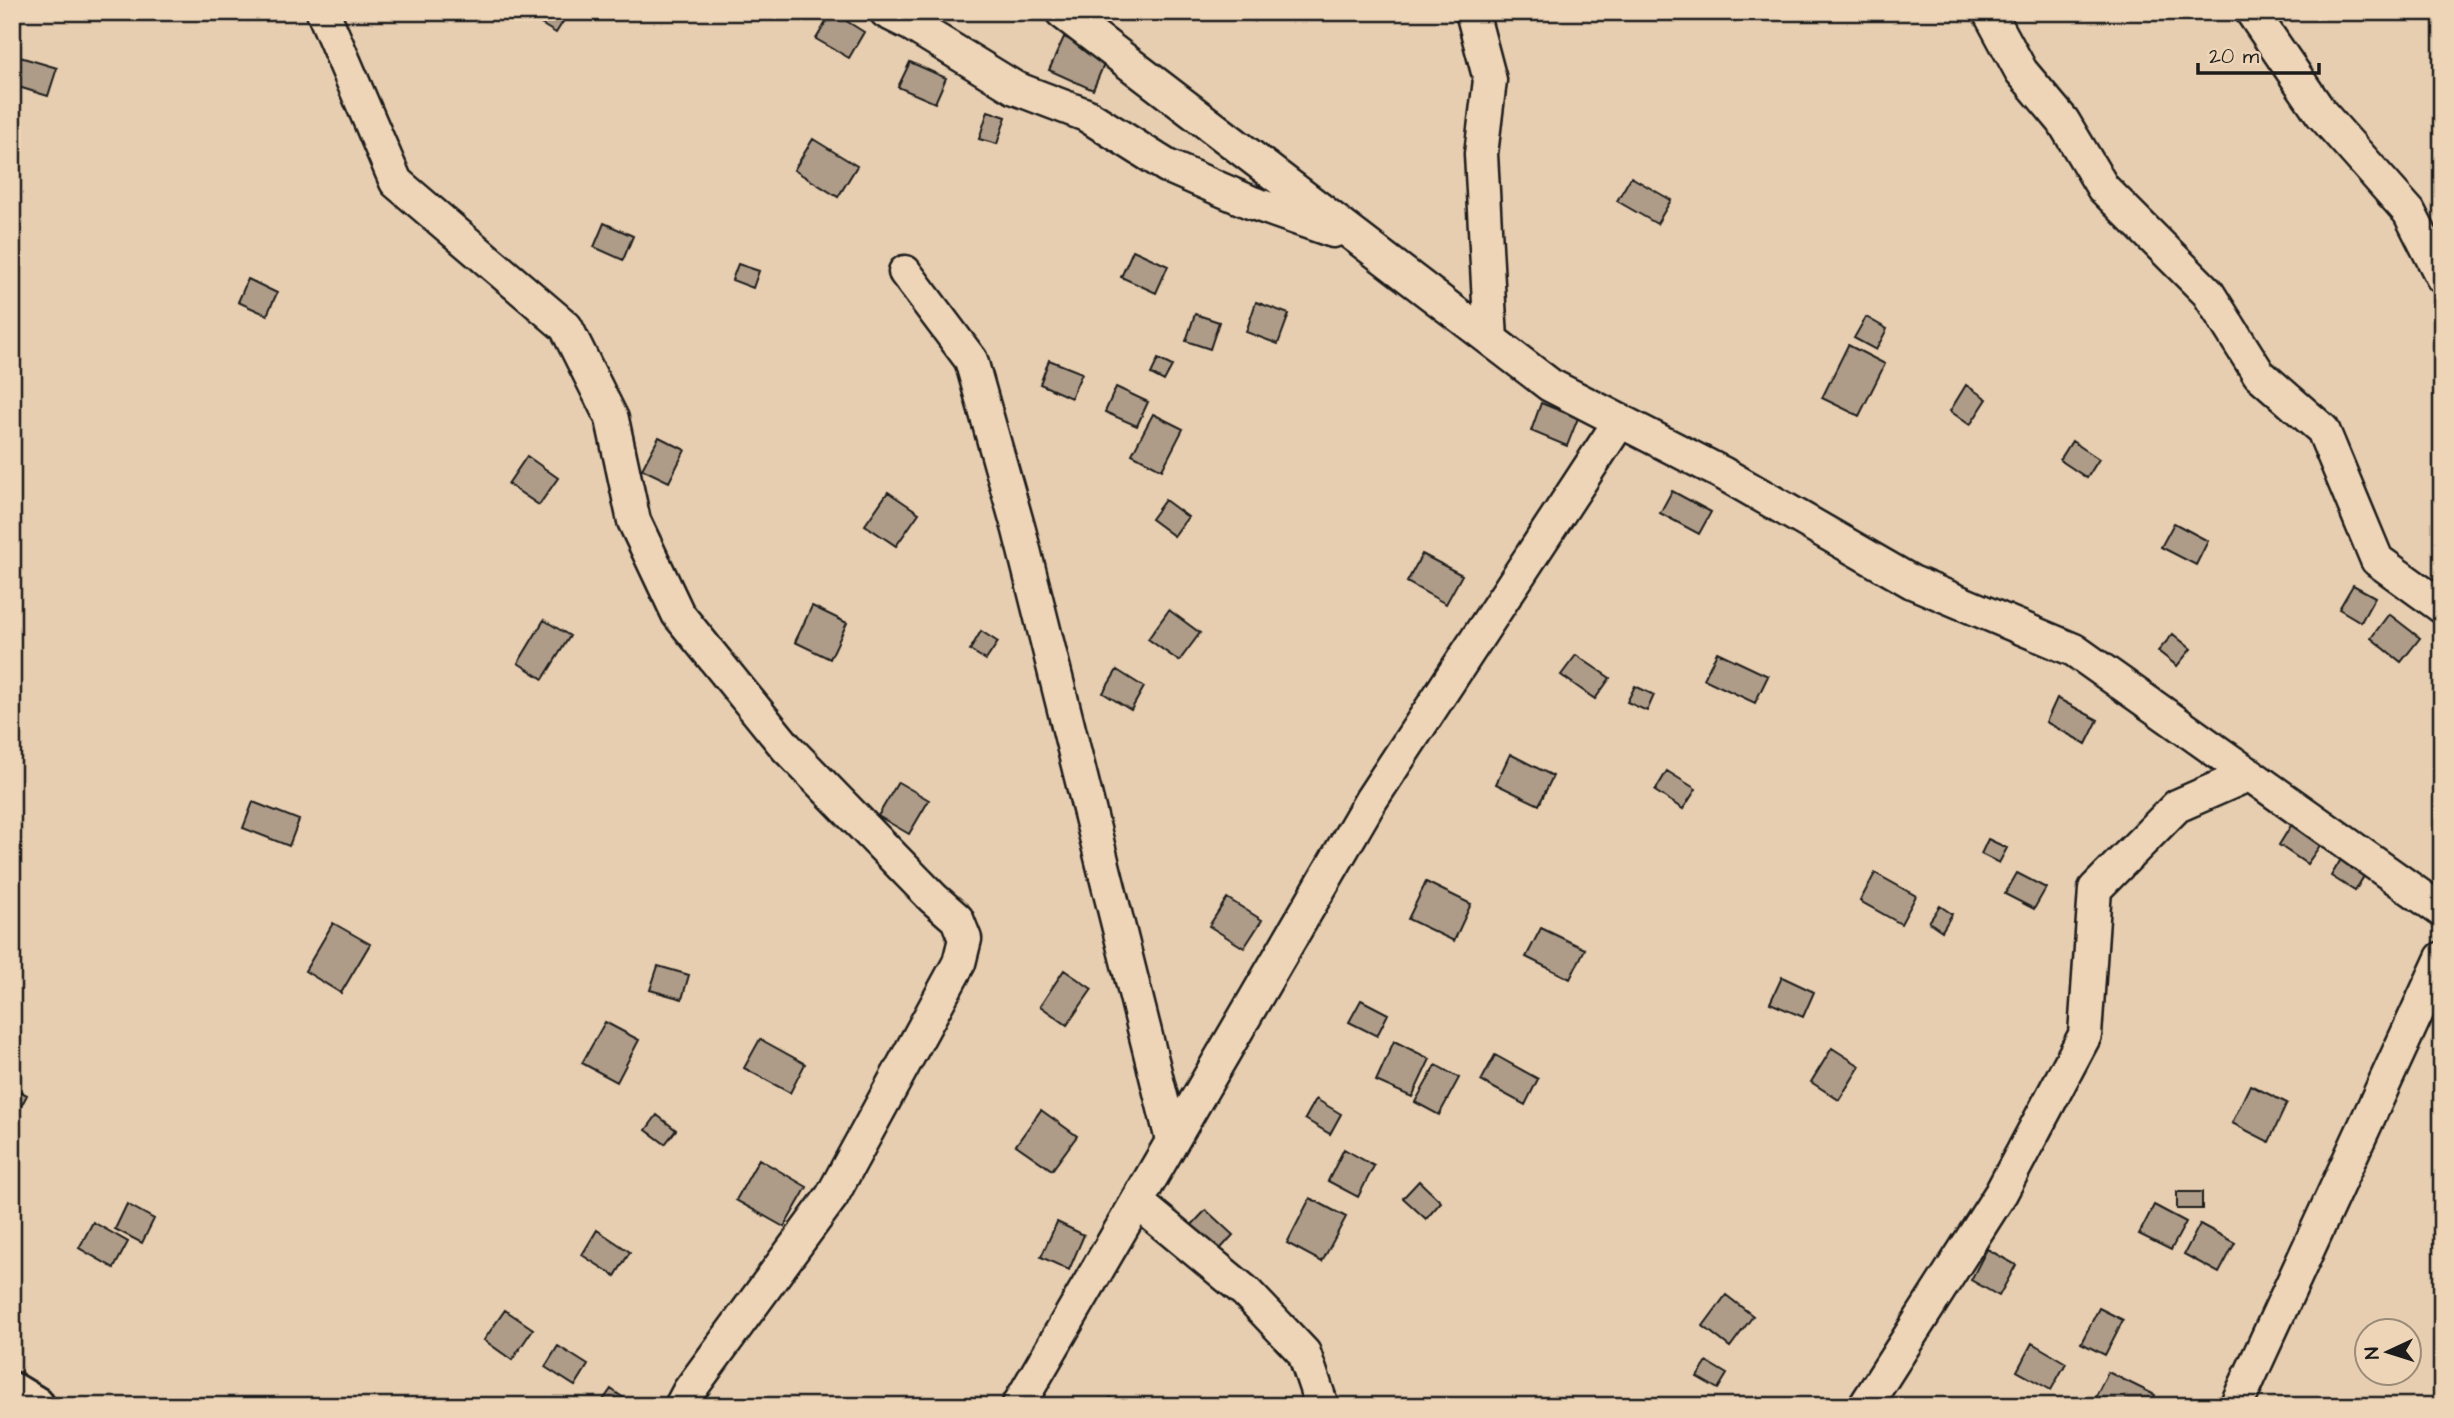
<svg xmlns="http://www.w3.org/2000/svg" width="2454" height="1418" font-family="'Architects Daughter',sans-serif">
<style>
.building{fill:#ae9c88;stroke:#1c1c1c;stroke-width:2}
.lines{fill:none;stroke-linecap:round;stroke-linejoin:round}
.minor-casing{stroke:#1c1c1c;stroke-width:37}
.tertiary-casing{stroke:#1c1c1c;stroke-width:44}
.minor{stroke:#efd5b7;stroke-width:32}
.tertiary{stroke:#efd5b7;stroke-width:38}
</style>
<rect width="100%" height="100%" fill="#e7ceb1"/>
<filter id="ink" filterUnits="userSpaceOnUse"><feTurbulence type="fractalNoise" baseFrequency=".0143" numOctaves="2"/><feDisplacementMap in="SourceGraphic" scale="14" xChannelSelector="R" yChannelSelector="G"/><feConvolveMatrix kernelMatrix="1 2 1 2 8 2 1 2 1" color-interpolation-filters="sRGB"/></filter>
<g filter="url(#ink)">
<path class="building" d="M521,12H569L556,33Z
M832,12L864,32L849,58L816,39Z
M1238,12H1259L1255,21Z
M1064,37L1107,57L1093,90L1049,70Z
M20,57L57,68L48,96L12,85Z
M910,62L946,78L935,103L898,87Z
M988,111L1006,117L997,144L979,139Z
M813,139L857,166L838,197L794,170Z
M1631,177L1671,200L1657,224L1617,201Z
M604,223L633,236L623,260L594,247Z
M1133,250L1168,266L1156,293L1121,277Z
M738,264L759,271L753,288L732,280Z
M248,279L277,293L267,315L238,302Z
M1256,302L1289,314L1278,344L1246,332Z
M1195,314L1219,322L1210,349L1186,341Z
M1866,317L1887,329L1876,350L1854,338Z
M1848,345L1885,364L1859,416L1822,398Z
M1158,359L1172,366L1164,381L1151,374Z
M1049,360L1082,373L1071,398L1040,384Z
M1966,385L1987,399L1970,425L1950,411Z
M1116,387L1148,402L1137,426L1105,412Z
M1541,403L1578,418L1567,446L1531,431Z
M1153,414L1183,429L1162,470L1132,454Z
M659,437L685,450L669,482L642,469Z
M2072,441L2099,459L2087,478L2060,460Z
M527,456L558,478L539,505L508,484Z
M1672,491L1711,512L1699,534L1660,513Z
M888,492L919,513L896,546L865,525Z
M1165,500L1188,517L1174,536L1151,519Z
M2174,523L2208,541L2196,565L2161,547Z
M1422,554L1462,575L1446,604L1407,582Z
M2353,585L2375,597L2361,622L2339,609Z
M812,606L847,623L830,659L795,642Z
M1169,610L1200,633L1179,661L1148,639Z
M2389,614L2420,638L2401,662L2371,638Z
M544,620L570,636L543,679L518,663Z
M981,631L998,642L986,660L970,650Z
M2173,634L2191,649L2177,666L2158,651Z
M1717,652L1768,676L1755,703L1704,679Z
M1576,655L1610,678L1595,699L1561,675Z
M1117,670L1144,687L1131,710L1103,693Z
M1635,686L1654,695L1647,711L1627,702Z
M2057,698L2098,720L2086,744L2046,722Z
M1510,754L1553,776L1539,805L1496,784Z
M1667,771L1696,789L1683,809L1655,791Z
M898,782L929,800L909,834L878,816Z
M253,802L299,820L289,846L243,828Z
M2292,824L2321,844L2307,864L2279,845Z
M1988,839L2007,848L1999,863L1981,854Z
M2343,856L2367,871L2355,891L2331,876Z
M1875,873L1916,896L1901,924L1860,901Z
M2017,873L2046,888L2034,909L2005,894Z
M1426,882L1471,904L1454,941L1408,919Z
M1227,898L1262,920L1244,948L1209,926Z
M1940,906L1952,914L1942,931L1929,922Z
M333,923L370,944L341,993L305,971Z
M1541,928L1585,949L1570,979L1526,957Z
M658,966L689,975L682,999L650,990Z
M1064,970L1092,989L1067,1025L1040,1006Z
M1782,977L1814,992L1803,1017L1770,1003Z
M1361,1000L1388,1014L1377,1036L1349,1022Z
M605,1022L639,1040L617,1082L582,1063Z
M760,1039L805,1064L790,1093L744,1068Z
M1394,1041L1430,1059L1412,1097L1376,1081Z
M1832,1048L1860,1066L1839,1100L1811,1082Z
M1495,1055L1538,1079L1525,1105L1481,1081Z
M1436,1065L1459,1078L1439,1115L1415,1102Z
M2250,1085L2287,1103L2269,1142L2232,1123Z
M12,1087L27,1095L12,1124Z
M1316,1099L1341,1114L1330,1134L1305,1119Z
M1041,1110L1077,1136L1052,1170L1016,1145Z
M657,1115L676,1130L665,1144L646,1130Z
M1344,1149L1374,1166L1358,1197L1328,1181Z
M759,1159L807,1187L784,1227L736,1200Z
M1419,1181L1441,1202L1426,1219L1403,1198Z
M2177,1192H2202V1209H2177Z
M1310,1198L1346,1217L1322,1262L1287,1243Z
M127,1204L154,1219L142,1243L115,1229Z
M2154,1205L2186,1222L2171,1250L2139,1234Z
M1206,1210L1233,1235L1213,1257L1186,1231Z
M93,1222L128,1242L114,1268L79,1248Z
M1057,1222L1084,1235L1069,1270L1041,1257Z
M2200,1224L2235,1243L2219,1273L2184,1254Z
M597,1230L630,1252L615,1276L582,1255Z
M1987,1249L2016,1265L1999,1296L1971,1280Z
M1726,1295L1753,1316L1730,1347L1703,1326Z
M2099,1308L2123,1320L2105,1355L2081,1343Z
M505,1310L533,1329L512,1360L484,1340Z
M2032,1343L2066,1363L2051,1390L2017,1371Z
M558,1346L588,1365L575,1386L545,1367Z
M1707,1362L1727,1374L1718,1389L1697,1377Z
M2108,1372L2155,1395L2150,1406H2091Z
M611,1389L635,1406H599Z
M1110,1398L1127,1406H1106Z"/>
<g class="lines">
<defs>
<path id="minor" d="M323,12L396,182L566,327L612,419L634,521L678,614L786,747L933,898L957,919L965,939L959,963L832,1196L689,1391L681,1406
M886,12L912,25L1015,88L1086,115L1167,166L1250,202L1333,231
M1062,12L1550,385L1724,474L1912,582L2074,650L2442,911
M1472,12L1490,80L1481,154L1491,340
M1989,12L2021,71L2063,121L2103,188L2208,293L2259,374L2323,430L2377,560L2442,607
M2252,12L2321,113L2409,212L2442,277
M905,272L971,360L1019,530L1172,1140
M1137,1202L1246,1292L1304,1353L1322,1406
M1018,1406L1371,800L1620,421
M1865,1406L2001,1193L2085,1035L2095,889L2177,806L2250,774
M2236,1406L2442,958"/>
<path id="tertiary" d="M12,1392L35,1406"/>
</defs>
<use href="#minor" class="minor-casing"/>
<use href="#tertiary" class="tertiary-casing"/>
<use href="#minor" class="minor"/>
<use href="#tertiary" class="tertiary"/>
</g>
</g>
<rect width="2454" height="1418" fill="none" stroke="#efd5b7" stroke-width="42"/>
<rect x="21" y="21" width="2412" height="1376" fill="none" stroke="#1c1c1c" stroke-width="2.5" filter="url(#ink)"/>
<g transform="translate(2388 1352) rotate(266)"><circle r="33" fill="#efd5b7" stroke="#9b8b79" stroke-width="2"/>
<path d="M0-5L12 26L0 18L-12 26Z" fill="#1c1c1c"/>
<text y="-10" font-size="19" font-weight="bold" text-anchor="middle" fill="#1c1c1c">N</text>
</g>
<path d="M2198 63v10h121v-10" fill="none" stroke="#1c1c1c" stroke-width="3.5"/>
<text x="2209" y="63" font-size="21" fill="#1c1c1c" stroke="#efd5b7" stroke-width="5" paint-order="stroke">20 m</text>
</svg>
